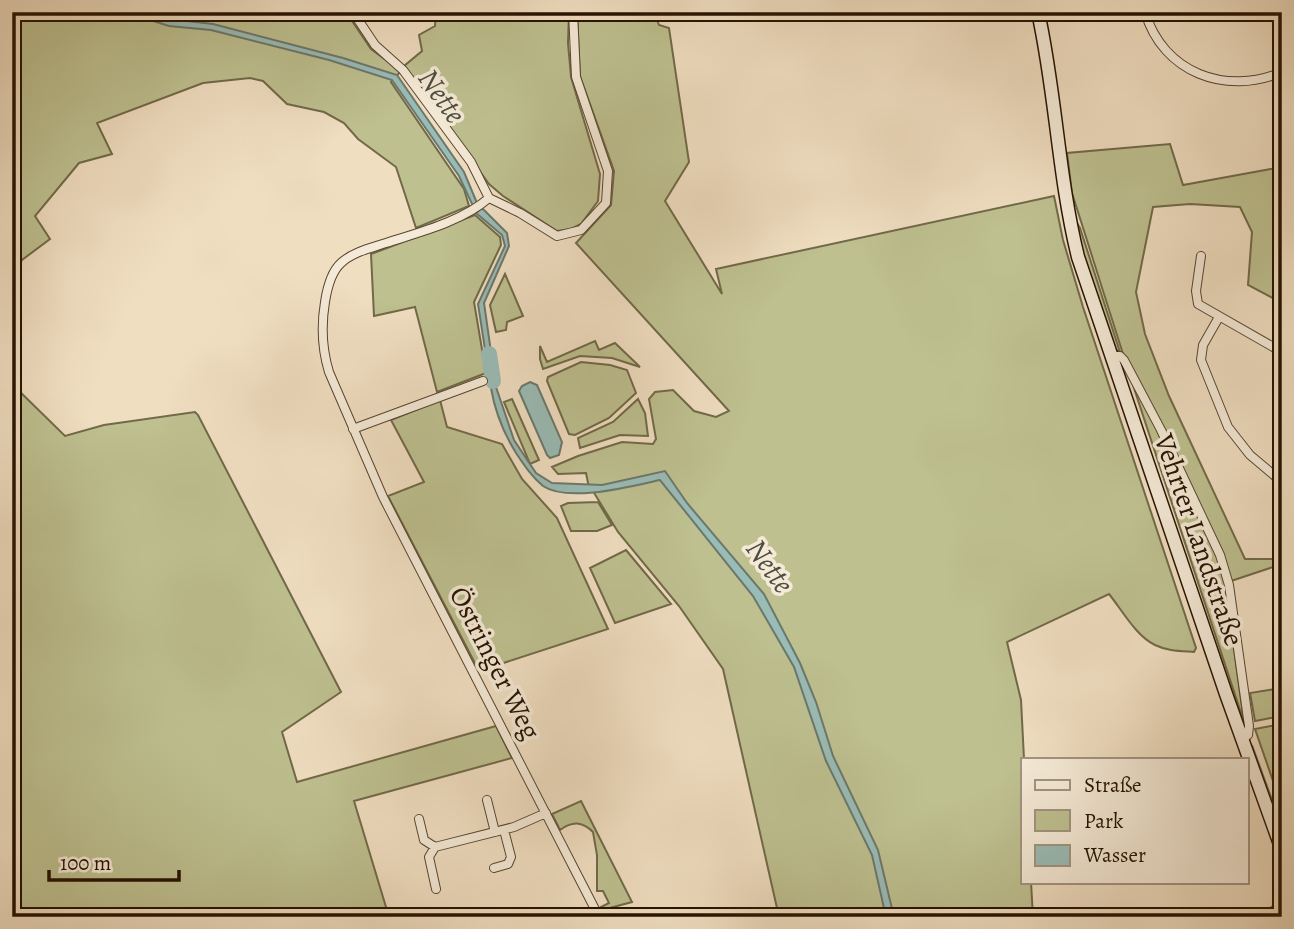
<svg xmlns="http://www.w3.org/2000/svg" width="1294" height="929" font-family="Alegreya,serif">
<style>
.green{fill:#bec090;stroke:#716948;stroke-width:2}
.water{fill:#9abcb6;stroke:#6b786d;stroke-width:2}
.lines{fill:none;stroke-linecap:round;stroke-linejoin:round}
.stream{stroke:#6b786d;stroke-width:2.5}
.river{stroke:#9abcb6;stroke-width:16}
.street-casing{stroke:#574530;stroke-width:10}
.secondary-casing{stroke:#241200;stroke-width:15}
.street{stroke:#f5ead7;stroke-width:8}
.secondary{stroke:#f5ead7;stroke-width:12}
.labels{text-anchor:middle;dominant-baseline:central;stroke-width:7;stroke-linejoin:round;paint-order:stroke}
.street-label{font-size:28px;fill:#241200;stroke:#f5ead7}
.water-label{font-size:30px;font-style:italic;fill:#4d4e40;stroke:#f5ead7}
</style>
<rect width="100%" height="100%" fill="#f0dec1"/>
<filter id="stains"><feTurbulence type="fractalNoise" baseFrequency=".00286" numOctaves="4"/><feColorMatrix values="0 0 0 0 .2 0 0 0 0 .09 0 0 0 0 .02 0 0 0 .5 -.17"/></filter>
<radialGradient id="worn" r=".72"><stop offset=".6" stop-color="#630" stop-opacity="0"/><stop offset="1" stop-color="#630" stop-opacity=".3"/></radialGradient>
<path class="green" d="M12,12H346L371,49L401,71L391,82L464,189L469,206L416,228L396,167L358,139L344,123L324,112L287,104L263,81L250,78L203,83L97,123L112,154L79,163L35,216L50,239L22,260L12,277Z
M436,12H569L568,43L571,77L600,174L598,201L581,224L571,229L557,231L503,196L489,184L404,66L422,51L419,35L435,26Z
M577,12H654L659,25L669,28L689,162L665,201L722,294L716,269L1054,196L1063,240L1083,307L1196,648L1194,652C1181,651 1167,651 1155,645C1136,636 1122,610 1109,594L1007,642L1021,700L1024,759L1023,882H1031L1033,917H779L723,669L679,606L618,532L588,483L586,473L558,474L552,467L578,456L622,442L653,444L656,439L649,399L655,392L673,390L694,411L716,417L729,411L576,243L611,205L614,171L580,76Z
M1170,144L1183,185L1282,167V303L1248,285L1252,232L1240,207L1190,204L1153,207L1136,292L1145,334L1169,396L1245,559H1282V564L1225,583L1244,722L1130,376L1072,193L1067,153Z
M475,215L500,237L501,245L474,302L486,373L437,392L415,307L374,316L371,254Z
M1072,215L1080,228L1120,352L1112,348L1094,295Z
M505,274L523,316L507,322L506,330L496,332L490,305Z
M595,341L599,350L615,343L640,367L612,358L580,356L543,369L540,359V346L547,362Z
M581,362L610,365L627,370L636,393L609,418L575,435L569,434L547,381L548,377Z
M12,384L65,436L104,425L195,412L198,415L341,692L282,732L297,782L496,726L512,758L354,801L389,917H12Z
M512,399L539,460L530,464L504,402Z
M638,399L645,413L648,436L620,435L580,448L578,438L613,422Z
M440,400L447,427L502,444L522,479L557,518L608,629L479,671L388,496L424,482L391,420Z
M598,502L612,525L597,531H571L561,506L568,503Z
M626,550L671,604L615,623L590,568Z
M1282,688V716L1255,721L1250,693Z
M1282,724V807L1255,729Z
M581,801L632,902L602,910L601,907L609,903L603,891H597V855L593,832C582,821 572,821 560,830L552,814Z
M1282,879V917H1263L1264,913L1274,905L1275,883Z"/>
<path class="water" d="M135,12H148L170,19L213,24L343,58L397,75L464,172L477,203L473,206L459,176L392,80L329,60L211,30L169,26L144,18Z
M482,208L507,233L509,246L484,303L494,373L489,375L478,304L505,246L502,235L476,213Z
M530,382L537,385L562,442L559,455L550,458L547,455L519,391L522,386Z
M496,387L514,440L536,473L552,483L602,485L665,471L687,503L764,594L800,663L816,702L833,756L878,850L894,917H886L872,855L826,761L794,667L753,596L660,480C632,486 568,503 543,486C532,477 524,465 516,453C503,432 495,412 491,388Z"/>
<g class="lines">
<path class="stream" d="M1252,746L1282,828"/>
<path class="river" d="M489,354L493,381"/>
<defs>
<path id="street" d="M353,12L375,45L403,70L471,162L489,198
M1145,12C1163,73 1226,96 1282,72
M489,198C461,222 420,232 386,243C371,248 353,252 341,263C331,272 327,289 325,302C321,326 322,349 329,372L383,497L599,917
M489,198L520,213L557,236L581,230L606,203L608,171L576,77L573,12
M1201,256L1196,291L1198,304L1282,352
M1219,317L1203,345L1201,360L1228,427L1250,455L1282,482
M1110,356H1120L1124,360L1161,430L1220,555L1229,585L1249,726L1248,735L1242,740
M353,429L483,381
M1280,524L1282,521
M487,800L495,832
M419,819L424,840L435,847
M494,868L508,864L511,857L504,830
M436,889L429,857L435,847L514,827L546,813
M537,915L538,917"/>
<path id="secondary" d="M1038,12C1056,93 1058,176 1078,257L1226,694L1282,850"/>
</defs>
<use href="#street" class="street-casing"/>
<use href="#secondary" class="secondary-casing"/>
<use href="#street" class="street"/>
<use href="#secondary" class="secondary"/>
</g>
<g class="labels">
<g class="street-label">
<text transform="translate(1199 540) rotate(71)">Vehrter Landstraße</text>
<text transform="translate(495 663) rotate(63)">Östringer Weg</text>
</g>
<g class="water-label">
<text transform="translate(442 96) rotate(55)">Nette</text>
<text transform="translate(770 566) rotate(54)">Nette</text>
</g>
</g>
<rect width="1294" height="929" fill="none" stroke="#f0dec1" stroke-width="42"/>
<rect x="14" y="14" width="1266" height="901" fill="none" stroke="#241200" stroke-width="3.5"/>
<rect x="21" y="21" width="1252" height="887" fill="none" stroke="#241200" stroke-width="2"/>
<rect x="1021" y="758" width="228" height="126" fill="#f5ead7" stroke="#a19481" stroke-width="2"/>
<rect x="1035" y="780" width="35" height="10" fill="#f5ead7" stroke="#a19481" stroke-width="2"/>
<text x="1084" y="792" font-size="21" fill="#241200">Straße</text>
<rect x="1035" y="810" width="35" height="21" fill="#bec090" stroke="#a19481" stroke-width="2"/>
<text x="1084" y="828" font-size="21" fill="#241200">Park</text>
<rect x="1035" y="845" width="35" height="21" fill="#9abcb6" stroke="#a19481" stroke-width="2"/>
<text x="1084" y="862" font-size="21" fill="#241200">Wasser</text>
<path d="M49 870v10h130v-10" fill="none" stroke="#241200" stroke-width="3.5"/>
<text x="60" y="870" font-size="21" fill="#241200" stroke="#f5ead7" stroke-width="5" paint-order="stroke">100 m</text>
<rect width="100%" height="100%" filter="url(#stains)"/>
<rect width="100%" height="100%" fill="url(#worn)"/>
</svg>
